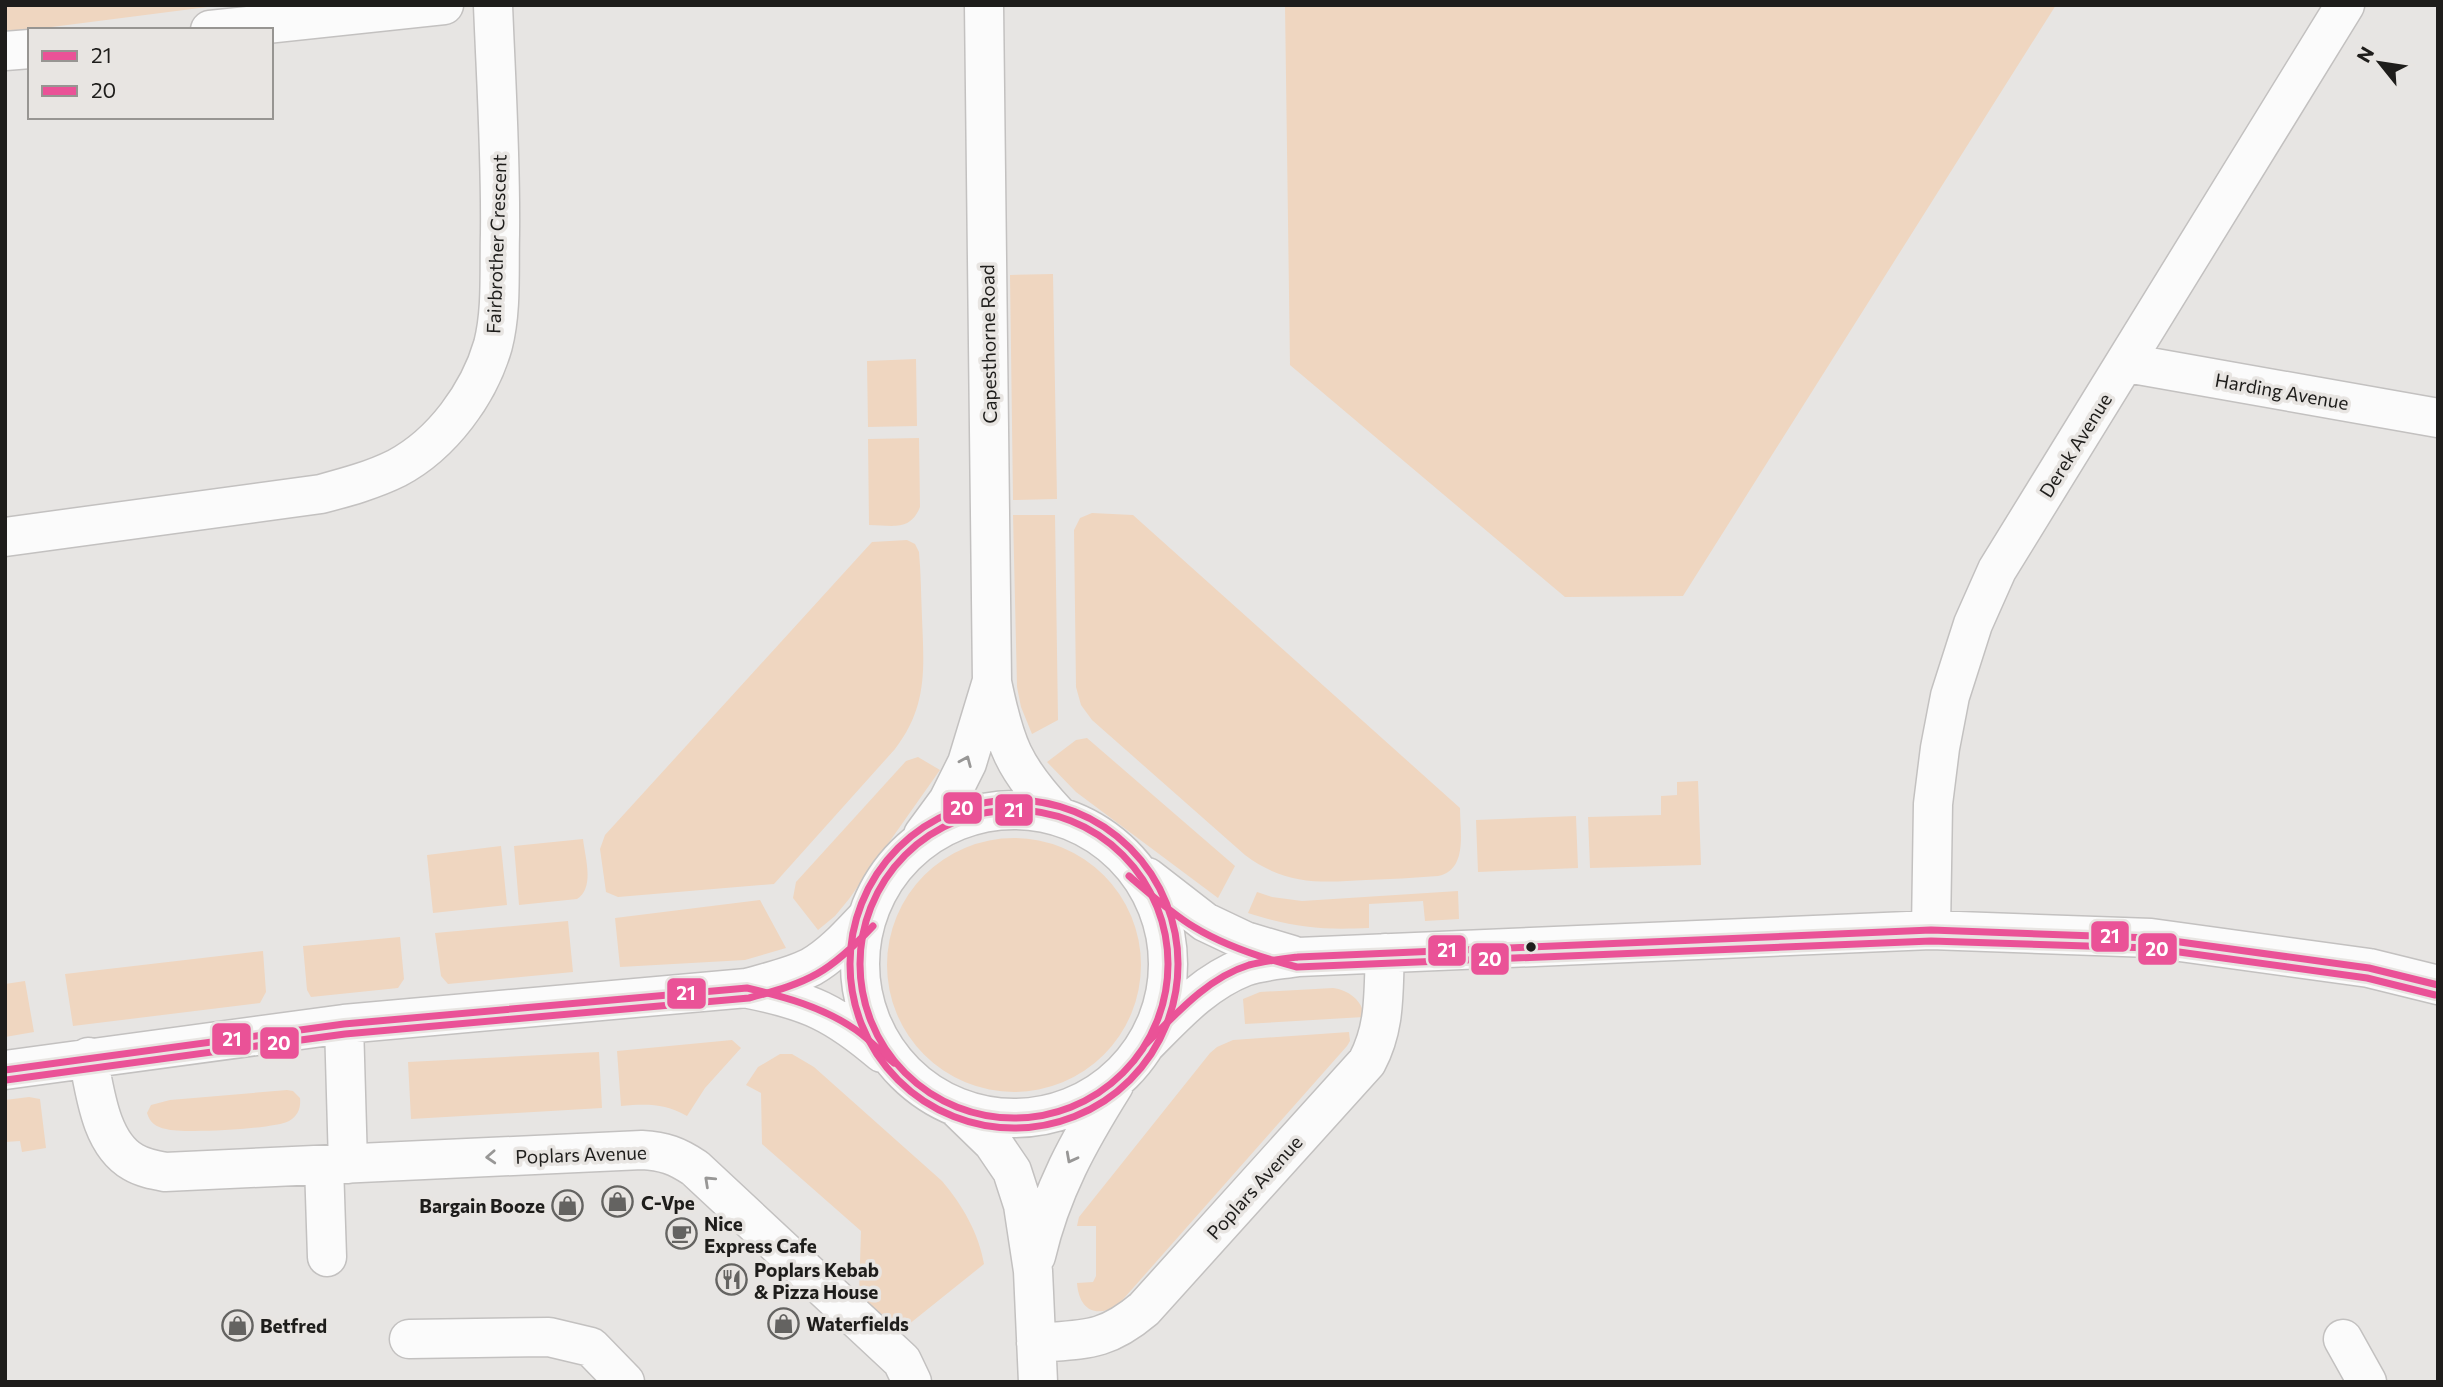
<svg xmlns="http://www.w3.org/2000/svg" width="2443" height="1387" font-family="Commissioner,sans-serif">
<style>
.green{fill:#efd6c0}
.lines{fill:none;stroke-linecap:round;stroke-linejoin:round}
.minor-casing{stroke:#c3c1c0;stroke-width:41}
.minor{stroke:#fbfbfb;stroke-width:38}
.bus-1-casing{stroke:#e8e5e2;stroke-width:12}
.bus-2-casing{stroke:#e8e5e2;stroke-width:12}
.bus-1{stroke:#ea5297;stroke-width:7}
.bus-2{stroke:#ea5297;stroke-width:7}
.oneway{stroke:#989796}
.bus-dot{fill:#1e1d1b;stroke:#e8e5e2;stroke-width:2.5}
.labels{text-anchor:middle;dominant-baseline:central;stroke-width:7;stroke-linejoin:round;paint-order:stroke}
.street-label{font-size:19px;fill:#1e1d1b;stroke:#e8e5e2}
.poi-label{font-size:19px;font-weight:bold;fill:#1e1d1b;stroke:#e8e5e2;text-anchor:start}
.line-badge{stroke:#e8e5e2;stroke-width:2.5}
.badge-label{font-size:19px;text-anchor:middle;font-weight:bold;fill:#fff}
</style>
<rect width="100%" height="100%" fill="#e7e5e3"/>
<path class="green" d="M5,5H223L5,33Z
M1285,5H2056L1683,596L1565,597L1290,365Z
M1053,274L1057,499L1013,500L1010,275Z
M916,359L917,426L868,427L867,361Z
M919,438L920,507C910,532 892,525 869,525L868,439Z
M1092,513L1133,515L1460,808C1460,832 1468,870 1438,876C1414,878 1390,879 1366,880C1319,883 1285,885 1245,855L1092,720L1081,705L1076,687L1074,530L1080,518Z
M1013,515H1055L1058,720L1032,734L1021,707L1017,687Z
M907,540L915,544L919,552C921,574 921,596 922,618C924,668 928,706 895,749L774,884L618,897L606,892L600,849L605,835L872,542Z
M1087,738L1235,866L1218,898L1076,792L1047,762L1076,740Z
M918,757L940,770L849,899L835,916L818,930L793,898L796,882L906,761Z
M1698,781L1701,865L1590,868L1588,817L1661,815V796L1677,795V782Z
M1576,816L1578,868L1478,872L1476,820Z
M887 965a127 127 0 1 1 254 0a127 127 0 1 1-254 0Z
M583,839C585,857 595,888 577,899L519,905L514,846Z
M501,846L507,905L433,913L427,855Z
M1458,891L1459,919L1425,921L1423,901L1369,904V928C1322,930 1294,928 1248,913L1257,892L1272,897L1302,901Z
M760,900L786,948L745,960L620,967L615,918Z
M568,921L573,972L448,984L441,976L435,933Z
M400,937L404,979L398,988L311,997L307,990L303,946Z
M263,951L266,992L260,1003L73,1026L65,974Z
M25,981L34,1032L5,1037V984Z
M1333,988C1348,990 1363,1000 1364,1017L1245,1024L1243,999L1260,992Z
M1349,1032L1350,1041L1347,1046L1118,1305C1095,1319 1079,1309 1077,1283L1093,1282L1096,1276V1226H1077L1079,1217L1210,1053L1217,1047L1233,1040Z
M732,1040L741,1048L705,1088L687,1116C664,1103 646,1104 621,1106L617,1051Z
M599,1052L602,1108L411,1119L408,1062Z
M780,1054H792L814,1067L942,1181C962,1204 979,1234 984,1264L898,1333L859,1295L861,1231L762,1144L761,1093L746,1085L758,1067Z
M287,1090L293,1091L300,1098C301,1108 298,1116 289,1121C275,1129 183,1134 166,1129C156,1127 150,1123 147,1113L151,1105L170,1100Z
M29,1097L40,1099L46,1148L22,1152L20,1141L5,1142V1100Z"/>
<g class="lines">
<defs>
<path id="minor" d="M984,5L992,682C1005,745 1013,767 1057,814
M210,30L444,5
M5,51L30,49
M2127,363L2438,418
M5,537L321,494C347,487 373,480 397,468C442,444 479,394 493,345C502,310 499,270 500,234C501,158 496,81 493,5
M860 964a154 154 0 1 1 308 0a154 154 0 1 1-308 0Z
M923,835L948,801L967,763L991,684
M1147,877L1205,922L1245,941L1292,955
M1931,930L1933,804L1940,748L1950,696L1973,624L1997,570L2345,5
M749,989C809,1001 835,1013 882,1053
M344,1024L348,1164
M1145,1045C1175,1015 1203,983 1244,967C1260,961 1280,960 1298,957L1931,930L2151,938L2369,968L2438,985
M88,1057C95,1091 100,1143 133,1162C143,1168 154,1170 165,1172L642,1150C664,1151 677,1156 695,1168L902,1361L912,1382
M5,1070L344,1024L747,988C768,982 791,977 811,967C832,955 849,936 865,919
M957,1108L993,1143L1012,1171L1023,1205L1033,1271L1038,1382
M324,1165L327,1257
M1036,1256C1051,1191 1079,1141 1114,1085
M409,1339L549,1337L591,1347L625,1382
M2343,1339L2367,1382
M1036,1343C1085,1339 1105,1342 1144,1309L1367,1062C1386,1026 1383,993 1385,953"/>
</defs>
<use href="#minor" class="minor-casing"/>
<use href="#minor" class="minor"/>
<defs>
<path id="bus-1" d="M860 964a154 154 0 1 1 308 0a154 154 0 1 1-308 0Z
M1145,1045C1175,1015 1207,978 1249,965C1265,961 1282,959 1298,957L1931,930L2151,938L2369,968L2438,985
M5,1070L344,1024L747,988C785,997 823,1007 856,1030C870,1040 881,1052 894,1063"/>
<path id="bus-2" d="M850 964a164 164 0 1 1 328 0a164 164 0 1 1-328 0Z
M1129,876C1150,894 1171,913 1194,927C1225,946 1262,958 1297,967L1931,941L2150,948L2367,978L2435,995
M6,1080L345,1034L749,998C810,982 829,973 873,926"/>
</defs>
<use href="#bus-1" class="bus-1-casing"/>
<use href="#bus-2" class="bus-2-casing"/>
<use href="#bus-1" class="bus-1"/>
<use href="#bus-2" class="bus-2"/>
</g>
<defs><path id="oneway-chevron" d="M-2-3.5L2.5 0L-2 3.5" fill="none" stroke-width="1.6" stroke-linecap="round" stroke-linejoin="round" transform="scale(1.75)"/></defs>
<g class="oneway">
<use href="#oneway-chevron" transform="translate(966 761) rotate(-67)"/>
<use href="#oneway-chevron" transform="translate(491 1157) rotate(177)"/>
<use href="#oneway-chevron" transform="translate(1071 1158) rotate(118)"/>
<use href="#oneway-chevron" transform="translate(709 1181) rotate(-137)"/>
</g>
<defs>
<symbol id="shop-ring" viewBox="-11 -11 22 22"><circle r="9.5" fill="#e8e5e2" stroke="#646361" stroke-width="1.5"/><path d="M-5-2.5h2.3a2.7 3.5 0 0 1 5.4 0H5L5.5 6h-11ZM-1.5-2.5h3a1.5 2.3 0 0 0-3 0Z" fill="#646361"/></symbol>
<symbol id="cafe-ring" viewBox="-11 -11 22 22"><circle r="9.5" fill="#e8e5e2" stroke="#646361" stroke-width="1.5"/><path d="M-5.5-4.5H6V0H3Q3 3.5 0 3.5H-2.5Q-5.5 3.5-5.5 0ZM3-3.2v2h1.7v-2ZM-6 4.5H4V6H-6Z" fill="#646361"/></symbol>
<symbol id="restaurant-ring" viewBox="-11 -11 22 22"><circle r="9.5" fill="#e8e5e2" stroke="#646361" stroke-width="1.5"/><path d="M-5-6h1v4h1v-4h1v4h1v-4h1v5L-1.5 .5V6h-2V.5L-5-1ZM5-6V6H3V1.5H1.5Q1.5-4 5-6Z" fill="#646361"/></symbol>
</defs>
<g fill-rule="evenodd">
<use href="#shop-ring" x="600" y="1184" width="35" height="35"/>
<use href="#shop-ring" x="550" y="1188" width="35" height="35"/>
<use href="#cafe-ring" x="664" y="1216" width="35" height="35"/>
<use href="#restaurant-ring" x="714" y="1262" width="35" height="35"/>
<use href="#shop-ring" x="766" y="1306" width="35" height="35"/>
<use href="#shop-ring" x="220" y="1308" width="35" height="35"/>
</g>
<circle class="bus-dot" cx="1531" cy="947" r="6"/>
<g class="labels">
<g class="street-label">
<text transform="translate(496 244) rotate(-88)">Fairbrother Crescent</text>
<text transform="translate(988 344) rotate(-91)">Capesthorne Road</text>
<text transform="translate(2282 391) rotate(10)">Harding Avenue</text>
<text transform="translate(2075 445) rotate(-58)">Derek Avenue</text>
<text transform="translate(581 1154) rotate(-2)">Poplars Avenue</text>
<text transform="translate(1254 1187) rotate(-48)">Poplars Avenue</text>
</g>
<g class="poi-label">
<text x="641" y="1202">C-Vpe</text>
<text x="545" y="1205" text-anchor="end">Bargain Booze</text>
<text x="704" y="1223">Nice<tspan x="704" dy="22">Express Cafe</tspan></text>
<text x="754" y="1269">Poplars Kebab<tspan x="754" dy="22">&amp; Pizza House</tspan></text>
<text x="806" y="1323">Waterfields</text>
<text x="260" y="1325">Betfred</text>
</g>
</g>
<g class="line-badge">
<rect x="942" y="791" width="41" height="34" rx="7" fill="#ea5297"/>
<rect x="994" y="793" width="40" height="34" rx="7" fill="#ea5297"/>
<rect x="2090" y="920" width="40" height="33" rx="7" fill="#ea5297"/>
<rect x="2137" y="932" width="41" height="34" rx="7" fill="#ea5297"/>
<rect x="1427" y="934" width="40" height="33" rx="7" fill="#ea5297"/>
<rect x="1470" y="942" width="40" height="34" rx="7" fill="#ea5297"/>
<rect x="666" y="977" width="41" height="33" rx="7" fill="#ea5297"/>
<rect x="211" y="1022" width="41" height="34" rx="7" fill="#ea5297"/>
<rect x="259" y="1026" width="41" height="34" rx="7" fill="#ea5297"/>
</g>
<g class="badge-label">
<text x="962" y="815">20</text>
<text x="1014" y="817">21</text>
<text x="2110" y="943">21</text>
<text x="2157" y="956">20</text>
<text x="1447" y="957">21</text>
<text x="1490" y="966">20</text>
<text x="686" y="1000">21</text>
<text x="232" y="1046">21</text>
<text x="279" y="1050">20</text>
</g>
<rect width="2443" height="1387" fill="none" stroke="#1e1d1b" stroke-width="14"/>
<rect x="28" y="28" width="245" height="91" fill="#e8e5e2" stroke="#979592" stroke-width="2"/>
<rect x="42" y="51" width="35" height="10" fill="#ea5297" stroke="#979592" stroke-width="2"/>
<text x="91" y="63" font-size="21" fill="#1e1d1b">21</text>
<rect x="42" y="86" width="35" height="10" fill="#ea5297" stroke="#979592" stroke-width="2"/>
<text x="91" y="98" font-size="21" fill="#1e1d1b">20</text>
<g transform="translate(2380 63) rotate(300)" stroke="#e8e5e2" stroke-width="5" paint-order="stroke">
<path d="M0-5L12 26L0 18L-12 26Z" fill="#1e1d1b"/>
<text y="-10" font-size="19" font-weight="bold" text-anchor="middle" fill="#1e1d1b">N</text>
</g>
</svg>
